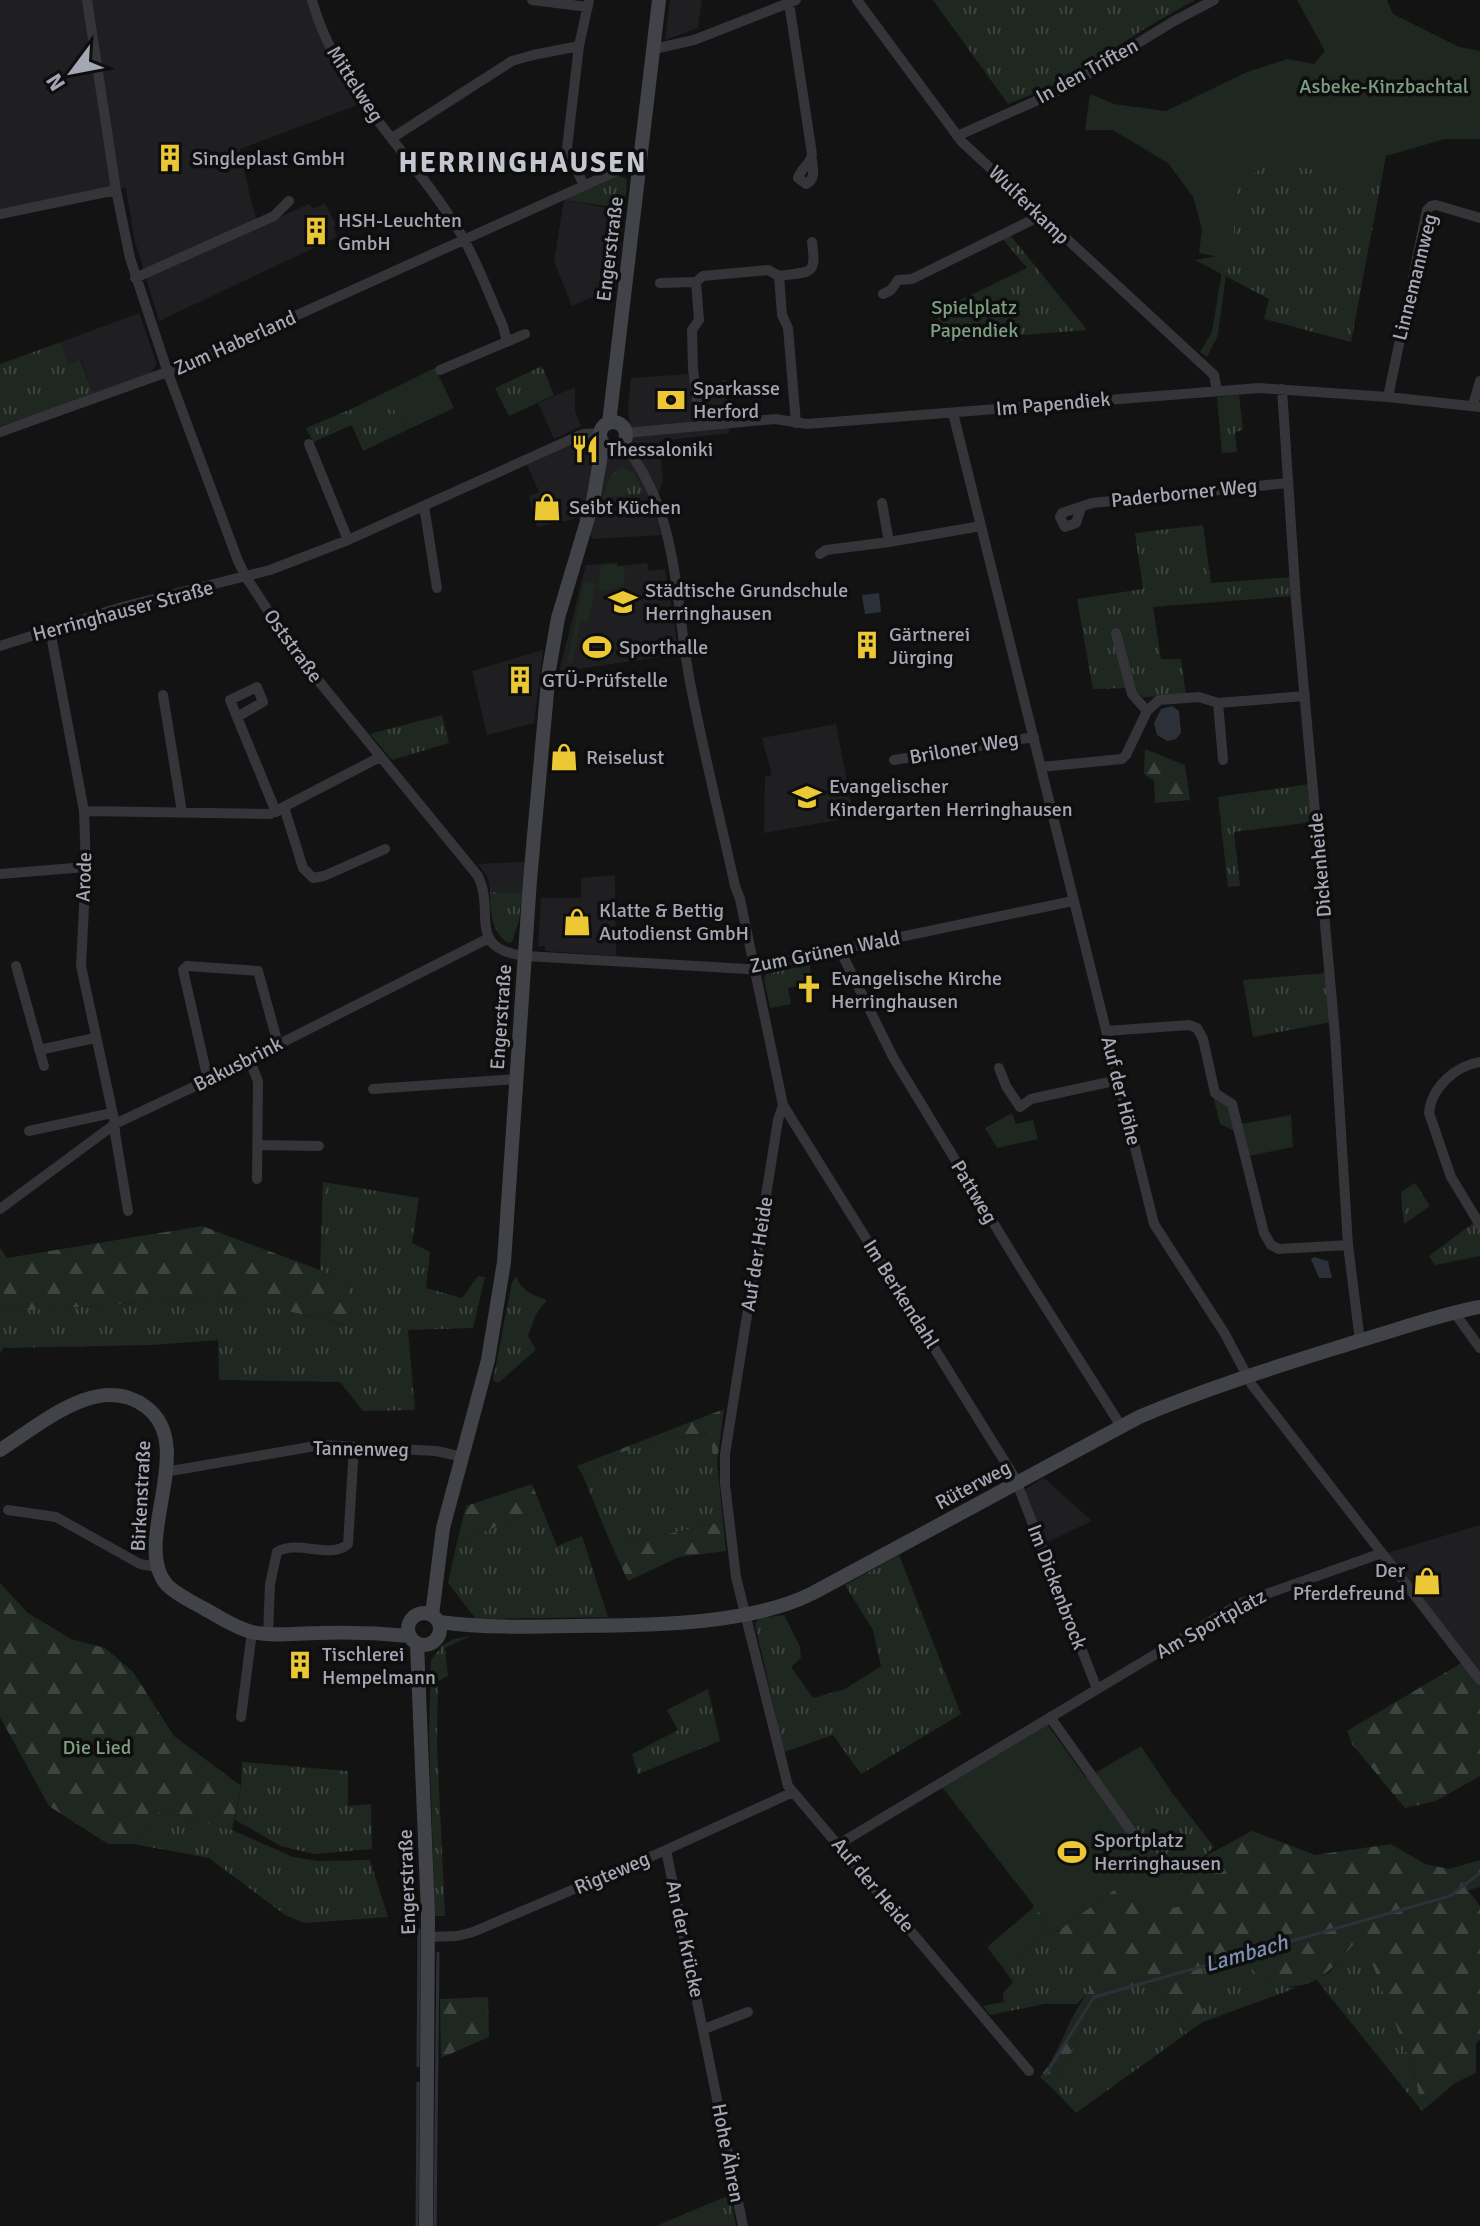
<svg xmlns="http://www.w3.org/2000/svg" width="1480" height="2226" font-family="Signika,sans-serif">
<style>
.built{fill:#1f1f21}
.grass{fill:url(#grass-tufts)}
.forest{fill:url(#forest-firs)}
.green{fill:#1f2721}
.water{fill:#2c3139}
.lines{fill:none;stroke-linecap:round;stroke-linejoin:round}
.stream{stroke:#2c3139;stroke-width:3}
.street{stroke:#343439;stroke-width:10}
.secondary{stroke:#424349;stroke-width:14}
.labels{text-anchor:middle;dominant-baseline:central;stroke-width:7;stroke-linejoin:round;paint-order:stroke}
.street-label{font-size:20px;fill:#a5a7b4;stroke:#0e0e0f}
.park-label{font-size:20px;fill:#7c9f83;stroke:#0e0e0f}
.poi-label{font-size:20px;fill:#a5a7b4;stroke:#0e0e0f;text-anchor:start}
.water-label{font-size:22px;font-style:italic;fill:#7c90af;stroke:#0e0e0f}
.district-label{font-size:28px;font-weight:bold;letter-spacing:2px;fill:#c5c7d0;stroke:#0e0e0f}
</style>
<defs>
<pattern id="grass-tufts" width="24" height="20" patternUnits="userSpaceOnUse" patternTransform="scale(2)"><rect width="24" height="20" fill="#1f2721"/><path d="M3 7l-1-3M5 7V3M7 7l1-3M15 17l-1-3M17 17v-4M19 17l1-3" fill="none" stroke="#3d443f"/></pattern>
<pattern id="forest-firs" width="22" height="20" patternUnits="userSpaceOnUse" patternTransform="scale(2)"><rect width="22" height="20" fill="#1f2721"/><path d="M5 1l3.5 6h-7zM16 11l3.5 6h-7z" fill="#3d443f"/></pattern>
</defs>
<rect width="100%" height="100%" fill="#131314"/>
<path class="built" d="M0,0H310L363,103L240,149L251,201L259,226L309,204L313,209L325,203L336,225L333,227L337,237L159,321L134,238L126,188H108L0,211Z
M670,0H702L698,28L665,40Z
M564,200L623,211L625,207L616,287L572,306L554,261Z
M139,313L157,364L148,376L94,395L81,360L68,364L61,342Z
M689,374L709,382L726,380L729,433L659,441L663,481L653,505L661,535L593,539L578,518L537,527L529,496L539,492L527,465L584,437H589L612,447L624,444L631,439L628,409L631,378Z
M575,387V412L581,426L554,439L538,403Z
M617,563L618,566L647,563L649,571L665,569L679,654L559,672L586,565Z
M543,650L534,723L487,735L472,671Z
M836,724L854,817L764,833L765,777L772,775L762,738Z
M524,862L522,893L490,892L488,878L478,864Z
M615,875L616,956L545,951V946H538L541,898H581V878Z
M1044,1478L1092,1521L1043,1544L1022,1491Z
M1480,1525V1677L1387,1553Z"/>
<path class="grass" d="M933,0H1195L1144,29L1065,81L1008,104Z
M1271,134L1386,156L1351,342L1264,319L1269,299L1195,260L1234,253V179Z
M617,175L627,179L625,207L618,215L613,214V207L564,200Z
M1010,235L1087,330L1008,336L1006,325L981,290L1027,268L1003,239Z
M61,342L68,364L80,360L94,395L0,426V364Z
M542,366L554,395L509,416L495,388Z
M1239,395L1243,430L1235,432L1237,452L1222,453L1217,397Z
M392,407L407,430L363,451L352,425L313,442L306,428L351,409L358,421Z
M621,467L634,473L644,492L641,494L602,498L611,476Z
M1203,525L1211,583L1292,577L1294,596L1153,607L1161,659H1181L1186,695L1143,697L1127,688L1093,689L1077,599L1143,589L1135,533Z
M442,715L449,743L392,760L370,734Z
M1310,784L1314,822L1234,832L1240,886L1228,887L1218,797Z
M490,892L522,893L519,921L512,942L508,943C490,930 491,912 490,892Z
M810,964L811,983L788,988L791,1004L770,1008L764,979L766,974Z
M1326,973L1331,1022L1253,1037L1243,980Z
M323,1182L419,1198L412,1243L430,1252L426,1288L462,1298L478,1276L485,1277L473,1328L408,1330L415,1410L363,1411L340,1382L219,1380L218,1340L152,1345L3,1348L0,1354V1312L230,1297L353,1327L348,1283L320,1270Z
M1415,1183L1430,1206L1404,1224L1401,1192Z
M1473,1223L1480,1230V1256L1435,1265L1429,1256Z
M516,1276C521,1291 533,1295 547,1300L536,1314L528,1336L536,1350L498,1383L493,1380L512,1282Z
M712,1433L713,1461L717,1462L723,1522L612,1546L583,1476L619,1453L663,1439Z
M542,1509L557,1546L582,1536L608,1617L476,1619L448,1583L457,1542Z
M899,1555L961,1714L861,1774L833,1735L784,1752L755,1624L759,1618L784,1615L800,1647L801,1658L791,1667L813,1698L845,1689L881,1666L873,1630L845,1585Z
M470,1636L445,1648L448,1676L438,1681L437,1744L445,1916H435L429,1736L431,1660L443,1645L454,1639Z
M708,1689L720,1741L638,1774L632,1754L678,1730L667,1710Z
M242,1762L348,1771V1806L371,1804L372,1849L314,1854L281,1846L235,1820L241,1786Z
M1173,1794L1214,1847L1174,1883L1130,1820Z
M160,1811L232,1830L293,1857L317,1861L370,1860L388,1917L305,1923L285,1915L209,1858L134,1844Z
M1049,1930L1093,1987L1077,2004H1044L990,2015L983,2006L1004,2002L1003,1993L1013,1982L1003,1968Z
M1361,1934L1414,2071L1422,2111L1316,1979L1329,1973Z
M1232,1951L1266,1980L1296,1988L1203,2022V1967Z
M1151,1978L1187,2033L1076,2113L1052,2088L1095,2004Z
M730,2195L736,2226H656Z"/>
<path class="forest" d="M1145,749L1185,765L1190,800L1155,803L1154,781L1144,774Z
M202,1226L320,1270L348,1283L354,1327L230,1297L0,1312V1248L7,1258Z
M724,1409L717,1462H713L711,1433L663,1439L619,1453L583,1476L577,1466Z
M532,1484L542,1509L457,1542L466,1506Z
M723,1522L726,1551L679,1557L628,1581L612,1546Z
M0,1583L28,1613L71,1639L105,1648L133,1672L174,1736L241,1786L232,1830L160,1811L134,1844H108L49,1806L0,1717Z
M1463,1662L1480,1684V1776L1436,1801L1405,1808L1352,1744L1347,1731Z
M1252,1831L1315,1855L1391,1844L1425,1864L1449,1869L1480,1860V1887L1468,1890L1480,1906V2040L1476,2043V2073L1455,2083L1422,2111L1414,2071L1361,1935C1336,1965 1311,2001 1267,1980C1255,1974 1243,1960 1232,1952L1203,1967V2022L1187,2033L1151,1978L1095,2004L1052,2088L1040,2077C1063,2049 1068,2014 1093,1987L1032,1909L1034,1905L1055,1933L1118,1887L1188,1903L1174,1883L1209,1854Z
M488,1997L489,2037L441,2058L440,1999Z"/>
<path class="green" d="M1297,0H1387L1393,14L1459,47L1480,51V139H1445L1386,156L1379,175L1357,178L1274,162L1255,172L1237,190L1234,203V253L1226,275L1218,335L1207,357L1200,352L1212,332L1224,258L1199,253L1202,229L1193,197L1168,163L1113,130H1085L1090,94L1114,104L1166,111L1247,72L1288,59L1314,64L1325,51Z
M981,290L1006,325L1008,336L947,342L935,312Z
M435,368L454,408L407,430L392,407L358,422L351,409Z
M617,564L618,567H625L624,585L605,591L598,589L601,565Z
M584,581L596,584L588,622L581,621L572,663L567,662Z
M1213,1096L1230,1106L1236,1132L1220,1124Z
M1012,1113L1016,1124L1033,1120L1038,1139L997,1148L985,1128Z
M1291,1115L1293,1147L1249,1156L1241,1124Z
M1047,1724L1086,1778L1141,1746L1173,1794L1131,1820L1189,1904L1144,1915L1126,1890L1118,1887L1055,1933L942,1787Z
M1032,1909L1049,1930L1003,1968L987,1947Z"/>
<path class="water" d="M879,593L881,612L865,614L862,595Z
M1172,706L1179,711L1181,733L1176,739L1167,741L1157,735L1154,723L1161,709Z
M1314,1257L1328,1261L1332,1278H1319L1311,1259Z"/>
<g class="lines">
<path class="stream" d="M418,2066L419,1930
M1046,2074L1094,1997L1450,1896L1480,1873
M417,2226L418,2083
M435,2226L438,1953"/>
<path class="street" d="M87,0L116,190L130,258L168,373L238,561L246,577L295,652L478,876C496,913 465,949 526,956L747,969L1073,901
M312,0C336,89 413,154 459,231C477,260 489,295 503,326L507,342
M532,0L588,7
M857,0L962,142L1214,375L1217,391
M789,3L812,154C811,164 801,168 798,178L806,184C816,179 813,170 812,160
M654,49L694,40L796,0
M957,136L1065,88L1174,21L1214,0
M392,138L512,61L533,55L579,46
M584,186L567,148L579,46L589,0
M0,214L116,190
M779,276C810,271 817,277 812,242
M135,278L274,216L289,201
M660,283L696,282
M883,294L891,290L898,280L912,279L1040,216
M440,370L525,334
M1282,389L1296,601L1335,1035L1348,1245L1360,1341
M1388,397L1427,210L1431,206L1436,205L1480,218
M1473,405L1480,381
M953,413L1154,1224L1225,1334L1252,1385L1480,1680
M700,426L693,368L692,330L699,320L696,282L703,276L768,270L779,276L782,315L788,328L796,423
M0,432L184,366L621,169H639
M626,433L775,419L807,424L1259,388L1388,397L1480,407
M623,443C680,514 674,597 690,682C703,750 720,818 735,886L740,899L783,1105L778,1120L725,1454V1484L736,1577L788,1786L1029,2071
M309,444L348,540
M882,503L889,542
M424,506L437,588
M1081,508L1076,523L1065,527L1060,517L1062,513L1092,503L1288,483
M820,554L826,550L889,542L981,526
M50,630L84,811L86,867L81,966L115,1124V1133L128,1211
M1116,633L1132,694L1147,711
M0,646L122,607L270,570L348,540L583,434L601,433
M163,695L182,812
M1218,703L1223,760
M237,717L263,702L257,687L230,700L276,812
M894,760L1034,737
M1041,767L1122,759L1126,755L1147,711L1159,700L1199,697L1218,703L1305,696
M284,807L303,868L313,878L324,876L385,849
M84,811L270,814L380,757
M0,874L86,867
M840,950L894,1059L1019,1265L1121,1426
M16,966L44,1066
M1106,1031L1189,1025L1197,1028L1203,1039L1215,1093L1232,1104L1264,1233L1271,1245L1279,1249L1348,1245
M39,1050L95,1038
M249,1059L258,1081L257,1179
M1480,1062C1455,1066 1431,1088 1429,1113L1451,1177L1480,1225
M999,1068L1006,1086L1020,1107L1031,1099L1118,1080
M208,1080L183,970L187,966L258,971L278,1044
M373,1089L517,1079
M783,1105L1015,1478L1097,1689
M29,1131L112,1113
M258,1145L319,1146
M0,1209L115,1124L208,1080L489,938
M1454,1312L1480,1348
M165,1472L321,1445L436,1451L463,1457
M8,1510L56,1517L140,1564L157,1567
M268,1634L270,1584L277,1552C298,1539 330,1560 348,1544L354,1447
M241,1717L252,1632
M1050,1717L1141,1845
M839,1844L1241,1603L1382,1553
M666,1850L743,2226
M428,1937L457,1936L473,1932L666,1850L791,1793
M704,2029L748,2012"/>
<path class="secondary" d="M600 435a13 13 0 1 1 26 0a13 13 0 1 1-26 0Z
M609,423L659,0
M0,1450C40,1425 99,1371 146,1407C199,1446 130,1543 167,1585C177,1595 191,1601 203,1608C218,1616 235,1628 252,1632C273,1637 297,1633 319,1633C349,1632 379,1633 409,1636
M408 1629a16 16 0 1 1 32 0a16 16 0 1 1-32 0Z
M432,1615L443,1528L488,1360L504,1262L530,880L549,670L558,618L593,501L603,443
M439,1622C484,1628 528,1627 573,1626C645,1625 748,1626 813,1593L1139,1417C1209,1387 1282,1365 1355,1342C1397,1330 1437,1315 1480,1307
M417,1644L428,1914L426,2226"/>
</g>
<defs>
<symbol id="building-bare" viewBox="-9 -9 18 18"><path d="M-4-6H4V6H1V3H-1V6H-4ZM-2.5-4.3h1.7v1.8h-1.7ZM.8-4.3h1.7v1.8H.8ZM-2.5-1h1.7V.8h-1.7ZM.8-1h1.7V.8H.8Z" fill="#ebc834" stroke="#0e0e0f" stroke-width="2.5" paint-order="stroke"/></symbol>
<symbol id="bank-bare" viewBox="-9 -9 18 18"><path d="M-6-4H6V4H-6ZM0-2.3a2.3 2.3 0 1 0 0 4.6a2.3 2.3 0 1 0 0-4.6Z" fill="#ebc834" stroke="#0e0e0f" stroke-width="2.5" paint-order="stroke"/></symbol>
<symbol id="restaurant-bare" viewBox="-9 -9 18 18"><path d="M-5-6h1v4h1v-4h1v4h1v-4h1v5L-1.5 .5V6h-2V.5L-5-1ZM5-6V6H3V1.5H1.5Q1.5-4 5-6Z" fill="#ebc834" stroke="#0e0e0f" stroke-width="2.5" paint-order="stroke"/></symbol>
<symbol id="shop-bare" viewBox="-9 -9 18 18"><path d="M-5-2.5h2.3a2.7 3.5 0 0 1 5.4 0H5L5.5 6h-11ZM-1.5-2.5h3a1.5 2.3 0 0 0-3 0Z" fill="#ebc834" stroke="#0e0e0f" stroke-width="2.5" paint-order="stroke"/></symbol>
<symbol id="school-bare" viewBox="-9 -9 18 18"><path d="M0-5L7-2L0 1L-7-2ZM-4 1L0 2.5L4 1V4Q0 6-4 4Z" fill="#ebc834" stroke="#0e0e0f" stroke-width="2.5" paint-order="stroke"/></symbol>
<symbol id="stadium-bare" viewBox="-9 -9 18 18"><path d="M0-5a6.5 5 0 1 0 0 10a6.5 5 0 1 0 0-10ZM-3.5-1.8h7v3.6h-7Z" fill="#ebc834" stroke="#0e0e0f" stroke-width="2.5" paint-order="stroke"/></symbol>
<symbol id="church-bare" viewBox="-9 -9 18 18"><path d="M-1.2-6h2.4v3.5h3.3v2.4h-3.3V6h-2.4V-.1h-3.3v-2.4h3.3Z" fill="#ebc834" stroke="#0e0e0f" stroke-width="2.5" paint-order="stroke"/></symbol>
</defs>
<g fill-rule="evenodd">
<use href="#building-bare" x="150" y="138" width="40" height="40"/>
<use href="#building-bare" x="296" y="211" width="40" height="40"/>
<use href="#bank-bare" x="651" y="380" width="40" height="40"/>
<use href="#restaurant-bare" x="565" y="429" width="40" height="40"/>
<use href="#shop-bare" x="527" y="487" width="40" height="40"/>
<use href="#school-bare" x="603" y="582" width="40" height="40"/>
<use href="#building-bare" x="847" y="625" width="40" height="40"/>
<use href="#stadium-bare" x="577" y="627" width="40" height="40"/>
<use href="#building-bare" x="500" y="660" width="40" height="40"/>
<use href="#shop-bare" x="544" y="737" width="40" height="40"/>
<use href="#school-bare" x="787" y="777" width="40" height="40"/>
<use href="#shop-bare" x="557" y="902" width="40" height="40"/>
<use href="#church-bare" x="789" y="969" width="40" height="40"/>
<use href="#shop-bare" x="1407" y="1561" width="40" height="40"/>
<use href="#building-bare" x="280" y="1645" width="40" height="40"/>
<use href="#stadium-bare" x="1052" y="1832" width="40" height="40"/>
</g>
<g class="labels">
<g class="street-label">
<text transform="translate(1087 71) rotate(-29)">In den Triften</text>
<text transform="translate(355 84) rotate(57)">Mittelweg</text>
<text transform="translate(1029 205) rotate(44)">Wulferkamp</text>
<text transform="translate(610 249) rotate(-83)">Engerstraße</text>
<text transform="translate(1415 277) rotate(-76)">Linnemannweg</text>
<text transform="translate(235 343) rotate(-24)">Zum Haberland</text>
<text transform="translate(1053 404) rotate(-5)">Im Papendiek</text>
<text transform="translate(1184 493) rotate(-6)">Paderborner Weg</text>
<text transform="translate(123 611) rotate(-15)">Herringhauser Straße</text>
<text transform="translate(293 646) rotate(54)">Oststraße</text>
<text transform="translate(964 748) rotate(-10)">Briloner Weg</text>
<text transform="translate(1320 865) rotate(-95)">Dickenheide</text>
<text transform="translate(84 877) rotate(-88)">Arode</text>
<text transform="translate(825 952) rotate(-11)">Zum Grünen Wald</text>
<text transform="translate(501 1017) rotate(-86)">Engerstraße</text>
<text transform="translate(238 1064) rotate(-27)">Bakusbrink</text>
<text transform="translate(1121 1091) rotate(76)">Auf der Höhe</text>
<text transform="translate(974 1192) rotate(59)">Pattweg</text>
<text transform="translate(757 1254) rotate(-81)">Auf der Heide</text>
<text transform="translate(901 1294) rotate(58)">Im Berkendahl</text>
<text transform="translate(361 1449) rotate(1)">Tannenweg</text>
<text transform="translate(973 1485) rotate(-28)">Rüterweg</text>
<text transform="translate(141 1496) rotate(-87)">Birkenstraße</text>
<text transform="translate(1057 1587) rotate(69)">Im Dickenbrock</text>
<text transform="translate(1211 1624) rotate(-29)">Am Sportplatz</text>
<text transform="translate(612 1873) rotate(-23)">Rigteweg</text>
<text transform="translate(407 1882) rotate(-92)">Engerstraße</text>
<text transform="translate(873 1885) rotate(50)">Auf der Heide</text>
<text transform="translate(685 1939) rotate(78)">An der Krücke</text>
<text transform="translate(728 2153) rotate(79)">Hohe Ähren</text>
</g>
<g class="park-label">
<text x="1384" y="86">Asbeke-Kinzbachtal</text>
<text x="974" y="307">Spielplatz<tspan x="974" dy="23">Papendiek</tspan></text>
<text x="97" y="1747">Die Lied</text>
</g>
<g class="poi-label">
<text x="192" y="158">Singleplast GmbH</text>
<text x="338" y="220">HSH-Leuchten<tspan x="338" dy="23">GmbH</tspan></text>
<text x="693" y="388">Sparkasse<tspan x="693" dy="23">Herford</tspan></text>
<text x="607" y="449">Thessaloniki</text>
<text x="569" y="507">Seibt Küchen</text>
<text x="645" y="590">Städtische Grundschule<tspan x="645" dy="23">Herringhausen</tspan></text>
<text x="889" y="634">Gärtnerei<tspan x="889" dy="23">Jürging</tspan></text>
<text x="619" y="647">Sporthalle</text>
<text x="542" y="680">GTÜ-Prüfstelle</text>
<text x="586" y="757">Reiselust</text>
<text x="829" y="786">Evangelischer<tspan x="829" dy="23">Kindergarten Herringhausen</tspan></text>
<text x="599" y="910">Klatte &amp; Bettig<tspan x="599" dy="23">Autodienst GmbH</tspan></text>
<text x="831" y="978">Evangelische Kirche<tspan x="831" dy="23">Herringhausen</tspan></text>
<text x="1405" y="1570" text-anchor="end">Der<tspan x="1405" dy="23">Pferdefreund</tspan></text>
<text x="322" y="1654">Tischlerei<tspan x="322" dy="23">Hempelmann</tspan></text>
<text x="1094" y="1840">Sportplatz<tspan x="1094" dy="23">Herringhausen</tspan></text>
</g>
<g class="water-label">
<text transform="translate(1246 1953) rotate(-16)">Lambach</text>
</g>
<g class="district-label">
<text x="523" y="163">HERRINGHAUSEN</text>
</g>
</g>
<g transform="translate(72 72) rotate(238)" stroke="#0e0e0f" stroke-width="6" paint-order="stroke">
<path d="M0-6L14 30L0 20L-14 30Z" fill="#a5a7b4"/>
<text y="-12" font-size="22" font-weight="bold" text-anchor="middle" fill="#a5a7b4">N</text>
</g>
</svg>
